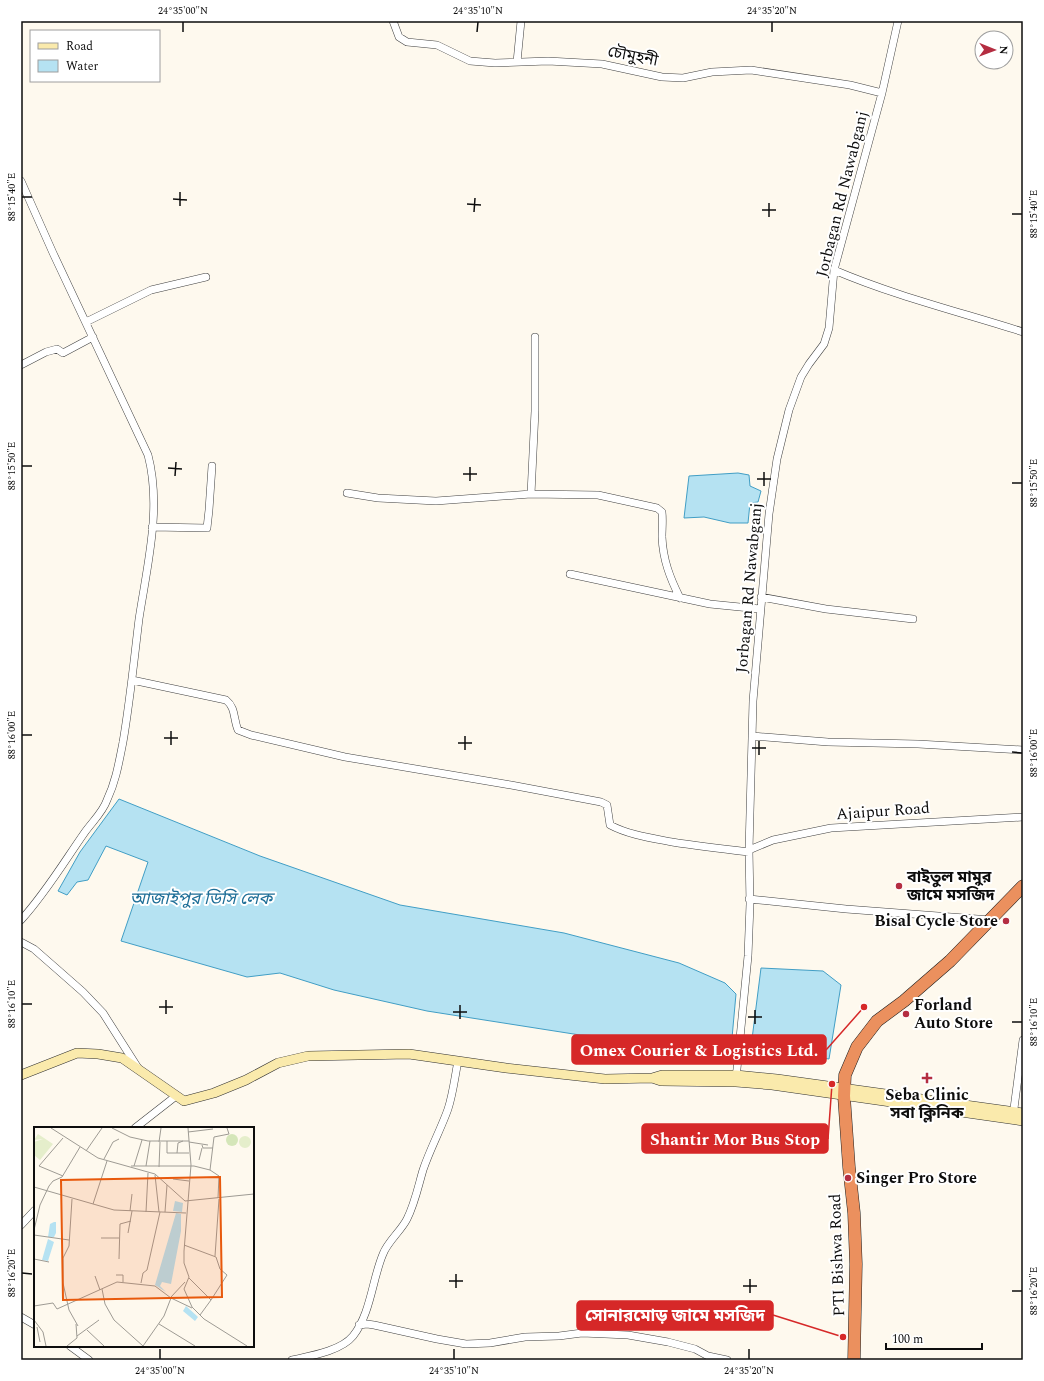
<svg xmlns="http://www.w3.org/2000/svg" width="1044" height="1381" font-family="Spectral,'Noto Sans Bengali',serif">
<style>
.water{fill:#b5e2f2;stroke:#419ec5}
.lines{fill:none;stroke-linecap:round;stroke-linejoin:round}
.street-casing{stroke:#404040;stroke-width:8}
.secondary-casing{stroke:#2f2f2f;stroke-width:10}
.highway-casing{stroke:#1e1e1e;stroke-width:13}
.street{stroke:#fff;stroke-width:7}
.secondary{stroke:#faeaac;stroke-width:9}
.highway{stroke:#eb905e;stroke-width:12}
.ticks{fill:none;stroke:#0d0d0d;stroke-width:1.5}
.poi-dot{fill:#b42d41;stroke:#fff;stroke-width:1.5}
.labels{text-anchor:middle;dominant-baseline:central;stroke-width:4;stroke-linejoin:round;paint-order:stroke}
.street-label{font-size:16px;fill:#0d0d0d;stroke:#fff}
.poi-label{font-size:16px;font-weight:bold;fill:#0d0d0d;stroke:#fff;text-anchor:start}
.water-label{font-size:17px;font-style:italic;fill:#1e6e97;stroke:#fff}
.inset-road{fill:none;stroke:#9e9b94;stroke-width:1}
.view{fill:#e8590c;fill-opacity:0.15;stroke:#e8590c;stroke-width:2}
.inset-edge{fill:none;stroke:#0d0d0d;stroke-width:2}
.leader{fill:none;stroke:#d62828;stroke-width:1.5}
.callout-dot{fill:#d62828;stroke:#fff;stroke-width:1.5}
.callout{fill:#d62828;stroke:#d62828;stroke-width:1.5}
.callout-label{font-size:17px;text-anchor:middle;font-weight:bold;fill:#fff}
.neatline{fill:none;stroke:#0d0d0d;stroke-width:1.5}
.ticks-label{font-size:10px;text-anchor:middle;fill:#0d0d0d}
</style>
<rect width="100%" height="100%" fill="#fef9ee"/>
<path class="water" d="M738,473L749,475L750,486L761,491L758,502L750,503L748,523H730L704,517L684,518L689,476Z
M119,799L260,856L400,905L564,933L679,963L725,983L736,994L732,1038H653L580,1035L427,1011L334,990L280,973L247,977L121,941L148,862L106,846L88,880L77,882L67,895L58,891L80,852Z
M761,968L823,971L841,985L829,1059L751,1047Z"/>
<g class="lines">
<defs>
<path id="street" d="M393,21L399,37L407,42L437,45L470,61L495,63L548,61L602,64L662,77L683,78L712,72L751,70L850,85L882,93
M517,62L521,21
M21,181L53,253L148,455C162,508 147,566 139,619C134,660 130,701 123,742C119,762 116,781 107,800C103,812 92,822 85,832C64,862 45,894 21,920
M834,270C895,296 960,312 1023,332
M86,322L151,290L206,277
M21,365L46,352L57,349L63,353L93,337
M347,493L378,498L436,501L531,494L598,495L657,508L662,512C663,520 662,529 662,537C663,560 670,578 680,598
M531,494L535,411V337
M152,527L207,528L209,510L212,466
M570,574L710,604L760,609
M761,597L826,609L913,619
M132,680L226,700C236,708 233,718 238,730L251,735L345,757L511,785L601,802L607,805L610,825C629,835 651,838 672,842C698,846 723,849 749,852
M752,736L828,742L918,744L1023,750
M749,850L773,840L831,828L1023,817
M749,899L846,909L991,920
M21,942L34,949L58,970L83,992L103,1013L138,1068
M736,1079L748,956L750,904L749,850L753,701L769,514L777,459L789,410L801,377L809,364L824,344L829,328L834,270L882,93L898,21
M1013,1116L1023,1040
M135,1128L176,1096
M21,1225L35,1210
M21,1317L35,1325
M359,1325L367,1324L374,1325L437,1339L466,1344L490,1343L525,1337L559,1336L582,1333L628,1335L668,1342L695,1349L708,1356L727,1360
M70,1346L89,1360
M292,1360C310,1356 341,1351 353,1336C371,1313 372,1280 383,1254C388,1241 401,1231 407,1219C415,1203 418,1187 423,1170C430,1149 441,1129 448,1109C453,1094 455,1076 458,1061"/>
<path id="secondary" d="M21,1075L77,1053L98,1054L122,1058L184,1101L214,1093L246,1080L278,1063L308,1056L409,1054L506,1068L605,1079L652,1078L662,1075H736L777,1079L1023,1113
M652,1078L661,1081L736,1082L772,1085L1023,1121"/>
<path id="highway" d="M854,1360L856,1264L854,1213L849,1167L844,1096L845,1075L857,1047L877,1021L904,1001L950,961L1023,886"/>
</defs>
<use href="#street" class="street-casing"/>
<use href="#secondary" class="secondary-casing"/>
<use href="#highway" class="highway-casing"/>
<use href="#street" class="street"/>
<use href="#secondary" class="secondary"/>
<use href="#highway" class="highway"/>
</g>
<path class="ticks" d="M183,32V22M477,32L478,22M772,32V22M22,197H32M173,199L187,200M467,204L481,205M180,206V192M762,210H776M474,212L475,198M1012,214H1022M769,217V203M22,466H32M168,468L182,469M463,474H477M175,476L176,462M757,479H771M470,481V467M1012,483H1022M764,486V472M22,735H32M164,738H178M458,743H472M171,745V731M752,748H766M465,750V736M1012,752L1022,753M759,755V741M22,1004H32M159,1007H173M453,1012H467M166,1014V1000M748,1017H762M460,1019V1005M1012,1022H1022M755,1024V1010M22,1273L32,1274M449,1281H463M743,1286H757M456,1288V1274M1012,1291H1022M750,1293V1279M160,1359V1349M454,1359V1349M749,1359V1349"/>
<g class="poi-dot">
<circle cx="899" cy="886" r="4"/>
<circle cx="1006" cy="921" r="4"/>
<circle cx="906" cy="1014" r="4"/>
<path d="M925 1072h4v4h4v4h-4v4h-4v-4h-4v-4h4z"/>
<circle cx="848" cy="1178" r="4"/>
</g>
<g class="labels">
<g class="street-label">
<text transform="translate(633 56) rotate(11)">চৌমুহনী</text>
<text transform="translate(842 194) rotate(-76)">Jorbagan Rd Nawabganj</text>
<text transform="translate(749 588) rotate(-85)">Jorbagan Rd Nawabganj</text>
<text transform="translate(883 811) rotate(-4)">Ajaipur Road</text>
<text transform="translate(837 1255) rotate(-92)">PTI Bishwa Road</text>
</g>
<g class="poi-label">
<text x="907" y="877">বাইতুল মামুর<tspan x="907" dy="18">জামে মসজিদ</tspan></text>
<text x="998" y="921" text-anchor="end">Bisal Cycle Store</text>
<text x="914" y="1005">Forland<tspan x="914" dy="18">Auto Store</tspan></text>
<text x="927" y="1095" text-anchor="middle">Seba Clinic<tspan x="927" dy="18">সবা ক্লিনিক</tspan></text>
<text x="856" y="1178">Singer Pro Store</text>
</g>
<g class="water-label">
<text x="201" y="899">আজাইপুর ডিসি লেক</text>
</g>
</g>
<g transform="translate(34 1127)">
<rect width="220" height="220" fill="#fef9ee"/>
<path d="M192 13a6 6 0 1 1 12 0a6 6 0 1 1-12 0Z" fill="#d5e6b9"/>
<path d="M4,7L19,17L6,33L0,28V15L9,12L0,13ZM205 15a6 6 0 1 1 12 0a6 6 0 1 1-12 0Z" fill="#e5eecb"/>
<path d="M141,74L149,76L148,85L139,84ZM142,86L147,87V104L137,157L128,155L126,159L132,165L121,158ZM20,95H22V106L20,110H14L16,97ZM14,112L20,115L14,134L8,133ZM152,179L164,190L161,194L149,184Z" fill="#b5e2f2"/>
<path class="inset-road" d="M17,1L64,31L121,47L151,74L220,67M78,1L96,10L114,14H155M154,1L157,38M154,5L179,2M133,14V26H155M125,15L127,1M155,15L174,18M168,18L169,21H179M52,24L68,1M143,26L144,16L149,14M70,32L79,15L85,12M165,33L168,21M157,38L150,124V136L155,150L150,162L158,180L170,192L213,219M97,39H160L176,43M100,39L108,13M112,39L116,14M125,40L126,15M176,43L180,10L195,7L193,1M176,43L185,49L184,71M121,48L125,85M29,49L5,39L29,11M139,52L155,54M0,60L80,83L152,86M38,72L35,119L29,131V156L35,183L44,199M59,77L73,34M96,84L98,67M112,85L114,46M131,85L133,58M0,103L6,78L15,59L19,54L28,50L46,20M94,106L98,84M0,108L35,113M67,111H85M150,118L182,130L186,142L193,148L177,173M181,129L185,72M0,132L15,135M85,132L86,97L97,94M82,148H89V155M61,149L66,163M155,151L177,173L166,188M107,156L109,146L113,143L126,85M68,162L71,177L80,193L109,219M137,170L151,155M137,171L158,181M0,179L19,176L23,182L83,155L121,159L137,171L130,189L109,219M0,193L9,205L12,219M125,197L161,219M3,200L6,215M53,203L70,219M43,209L65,193M33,219L43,211L42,197"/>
<path class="view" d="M186,50L188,170L29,173L27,53Z"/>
<rect width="220" height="220" class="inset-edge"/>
</g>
<path class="leader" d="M864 1007L826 1050M832 1084L828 1139M843 1337L773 1315"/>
<g class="callout-dot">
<circle cx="864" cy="1007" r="4"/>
<circle cx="832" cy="1084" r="4"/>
<circle cx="843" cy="1337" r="4"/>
</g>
<g class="callout">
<rect x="572" y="1035" width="254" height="29" rx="4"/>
<rect x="642" y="1124" width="186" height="29" rx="4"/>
<rect x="577" y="1301" width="196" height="29" rx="4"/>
</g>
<g class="callout-label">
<text x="699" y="1056">Omex Courier &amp; Logistics Ltd.</text>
<text x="735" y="1145">Shantir Mor Bus Stop</text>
<text x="675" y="1321">সোনারমোড় জামে মসজিদ</text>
</g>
<rect width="1044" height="1381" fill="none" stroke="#ffffff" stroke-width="44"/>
<rect x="30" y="30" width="130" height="52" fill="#ffffff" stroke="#9e9e9e"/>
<rect x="38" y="43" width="20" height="6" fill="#faeaac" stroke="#9e9e9e"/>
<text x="66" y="50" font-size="12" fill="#0d0d0d">Road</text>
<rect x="38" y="60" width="20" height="12" fill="#b5e2f2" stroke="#9e9e9e"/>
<text x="66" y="70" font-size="12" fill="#0d0d0d">Water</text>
<g transform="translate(994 50) rotate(91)"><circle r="19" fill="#ffffff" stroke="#9e9e9e"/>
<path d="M0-3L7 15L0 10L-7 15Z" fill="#b42d41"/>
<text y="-6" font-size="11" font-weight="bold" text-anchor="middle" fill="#0d0d0d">N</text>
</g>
<path d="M886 1343v6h96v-6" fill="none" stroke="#0d0d0d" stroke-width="2"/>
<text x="892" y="1343" font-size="12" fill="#0d0d0d" stroke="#ffffff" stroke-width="3" paint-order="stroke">100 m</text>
<rect x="22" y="22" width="1000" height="1337" class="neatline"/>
<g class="ticks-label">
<text x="183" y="14">24°35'00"N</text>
<text x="478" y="14">24°35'10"N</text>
<text x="772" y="14">24°35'20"N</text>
<text transform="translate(11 197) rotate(-90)" y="4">88°15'40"E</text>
<text transform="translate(1033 214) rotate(-90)" y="4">88°15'40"E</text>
<text transform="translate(11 466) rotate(-90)" y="4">88°15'50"E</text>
<text transform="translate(1033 483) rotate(-90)" y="4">88°15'50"E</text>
<text transform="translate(11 735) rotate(-90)" y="4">88°16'00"E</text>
<text transform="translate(1033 753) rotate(-90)" y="4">88°16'00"E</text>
<text transform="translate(11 1004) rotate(-90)" y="4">88°16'10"E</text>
<text transform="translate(1033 1022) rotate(-90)" y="4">88°16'10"E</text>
<text transform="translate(11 1273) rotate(-90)" y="4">88°16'20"E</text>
<text transform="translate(1033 1291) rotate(-90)" y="4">88°16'20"E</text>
<text x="160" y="1374">24°35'00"N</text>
<text x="454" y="1374">24°35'10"N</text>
<text x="749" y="1374">24°35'20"N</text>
</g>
</svg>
